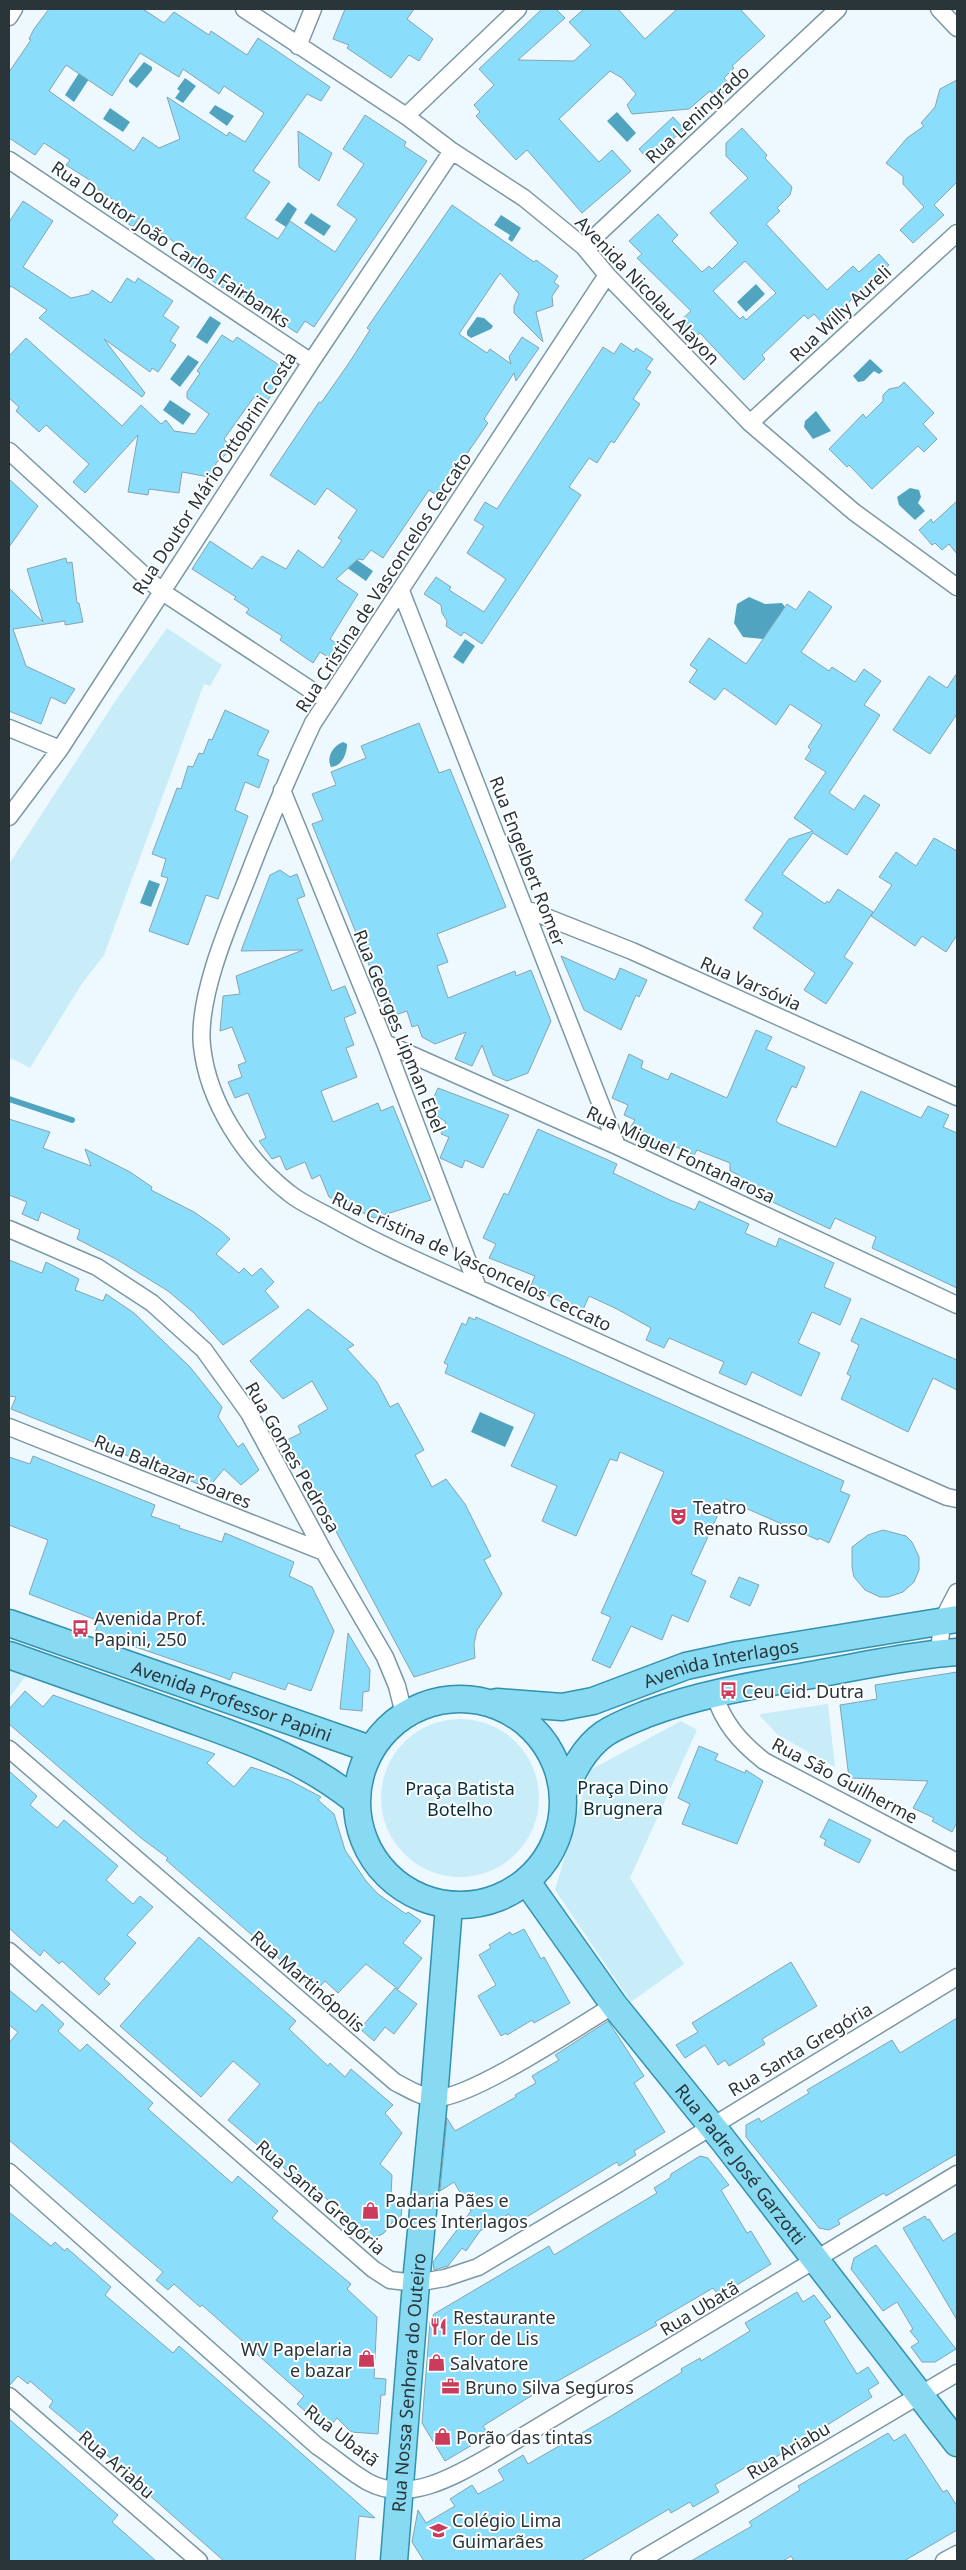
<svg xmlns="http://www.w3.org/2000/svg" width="966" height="2570" font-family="'Noto Sans',sans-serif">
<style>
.green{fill:#c9ecf9}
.water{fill:#50a4c0}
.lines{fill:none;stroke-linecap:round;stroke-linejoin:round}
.stream{stroke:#50a4c0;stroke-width:6}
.building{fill:#8adefb;stroke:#86a4ae;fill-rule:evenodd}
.minor-casing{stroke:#7b98a3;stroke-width:19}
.primary-casing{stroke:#3391ad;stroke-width:29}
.minor{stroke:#fff;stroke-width:16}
.primary{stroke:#88daf3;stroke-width:26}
.labels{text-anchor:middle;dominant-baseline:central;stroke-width:4;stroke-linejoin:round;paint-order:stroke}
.street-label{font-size:18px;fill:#293539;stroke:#fff}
.poi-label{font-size:18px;fill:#293539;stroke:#fff;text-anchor:start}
.park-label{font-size:18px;fill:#07303c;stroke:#fff}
</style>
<rect width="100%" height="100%" fill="#edf9fe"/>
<path class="green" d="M167,628L222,665L210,686L204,684L104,955L81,985L30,1068L11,1058L9,1062V864L118,697Z
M9,1666L28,1673L9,1698Z
M828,1704L835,1767L778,1735L760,1716L761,1714Z
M381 1798a79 79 0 1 1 158 0a79 79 0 1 1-158 0Z
M681,1721L697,1730L630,1878L684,1964L631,2002L555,1890L590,1770Z"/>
<path class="water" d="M144,62L152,67V70L137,88L129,82V80Z
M79,73L89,79L74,102L65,95Z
M185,78L196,86L183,103L175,98L180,91L177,89Z
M215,105L234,116L227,126L209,113Z
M110,108L130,122L123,132L103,119Z
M617,112L636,133L627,142L607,121Z
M288,202L297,209L286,227L275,220Z
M311,213L331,226L324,236L304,223Z
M501,215L521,228L512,242L508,239L510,235L494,225Z
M756,284L765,294L746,312L737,302Z
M210,316L221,323L207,344L196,337Z
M477,317L484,318L493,326L491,329L471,338L467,335V331Z
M188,355L199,362L180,387L170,379Z
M870,359L883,371L879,374L874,371L864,381L858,382L853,376Z
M170,400L191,414L183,425L163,410Z
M816,411L831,431L813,439L804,427L805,421Z
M910,488L919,490L921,497L918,503L925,511L915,520L899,505L897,497Z
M353,557L373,571L366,581L346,567Z
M749,597L765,604L782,603L785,607L763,639L743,637L734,623L737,604Z
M465,639L475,646L463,664L453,657Z
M343,742L347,744C347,754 342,766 331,767C326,757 333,746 343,742Z
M149,880L160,884L151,907L140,903Z
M480,1412L514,1427L505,1447L471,1432Z"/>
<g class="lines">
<path class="stream" d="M9,1099L72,1120"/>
</g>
<path class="building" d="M49,9H143L164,23L174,12L209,35L211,31L247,55L258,38L330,87L321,101L307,94L253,171L270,182L245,218L278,239L290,221L335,252L357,219L337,205L364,164L343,149L365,115L406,142L404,146L427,161L314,327L305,321L297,333L225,285L223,288L183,261L189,252L139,218L133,227L109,211L115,201L90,184L91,181L66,165L70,160L44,143L35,155L9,138V72L31,40L29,39L34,29ZM140,53L179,77L183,69L219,94L224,86L264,113L245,142L229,132L227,136L167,97L180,139L159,148L143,137L134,151L49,91L66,65L112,96Z
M345,9H414L407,19L433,39L419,61L409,55L391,78L347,48L349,45L333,39Z
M542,9H556L565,18L518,60L574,61L591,45L569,22L584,9H618L645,39L677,9H740L765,36L732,66L734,68L724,78L731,86L717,99L710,91L689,109L632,114L627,105L636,94L622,78L610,71L559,119L599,162L612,150L631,171L582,213L527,150L516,160L476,116L480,112L474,105L494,85L479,69Z
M957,80V182L934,205L944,215L913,243L900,230L924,207L903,184V176L886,163L907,138L924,126L921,123L935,107L940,89Z
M673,117L684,129L649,161L639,149Z
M742,128L767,155L765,158L792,187L790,195L777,208L780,211L766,224L827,290L853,266L859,272L879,254L889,265L824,325L814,314L808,319L804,315L762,355L765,359L744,380L700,333L696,337L680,321L691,311L637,258L642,254L629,241L658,214L678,235L672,241L702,272L709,266L712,269L738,243L710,213L748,178L726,156V143ZM745,261L776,293L746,320L743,316L740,319L713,291Z
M298,131L332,153L319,181L299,167Z
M23,201L53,221L23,267L71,298L89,294L92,290L111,303L127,278L135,283L138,278L173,301L163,316L179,327L170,341L176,345L158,372L152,368L150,372L104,339L145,393L142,397L39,318L47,310L11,286L9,289V222Z
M452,205L534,262L536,260L558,276L554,282L559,286L552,296L553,306L536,312L543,342L514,313V306L519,294L500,273L459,334L487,353L490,349L511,364L509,357L522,337L539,348L516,381L514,373L484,419L488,423L438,496L429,490L383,558L371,550L363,560L358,559L336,579L358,594L330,639L340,646L331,659L320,652L313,663L280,640L282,636L246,613L249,609L234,599L236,597L192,569L210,541L252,569L262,556L286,569L298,550L323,568L342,540L338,538L357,510L327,488L315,505L270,475L319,402L321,403L349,363L370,330L367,328Z
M222,335L233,342L237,337L285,369V376L265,404L254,397L224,439L232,449L216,463L214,478L182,472L179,493L149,489L148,495L128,492L138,435L85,493L73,482L89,464L46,425L39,432L16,411L19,407L9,398V356L26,338L122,426L141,405L161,424L166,420L174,431L195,434L209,414L187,398V392L200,373L197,371Z
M621,343L634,352L636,348L653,359L646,369L651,372L633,399L640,404L614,443L611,441L597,463L589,458L569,487L581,495L482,644L464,632L461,636L446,626L447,621L442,613L441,605L424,594L436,577L451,587L449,590L484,612L506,579L467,553L484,526L474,520L485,502L497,509L603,347L614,354Z
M904,382L934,413L923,424L937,439L924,452L918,446L872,489L849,465L847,467L829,449L863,414L866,418L883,401V395L889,389L899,387Z
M9,479L38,506L9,547Z
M957,501V554L949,544L942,550L935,543L932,545L919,530L931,519L933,523Z
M66,558L67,563L72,562L77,603H79L83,622L65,625V621L13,629L26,666L75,689L65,704L51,697L41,724L9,711V588L43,622L27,569Z
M809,591L832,607L801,652L829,671L832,667L855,682L864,669L881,681L864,705L880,715L829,793L854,810L864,795L880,805L847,855L813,833L782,874L825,904L827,901L829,903L838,889L873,912L844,957L853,963L826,1004L804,990L815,973L753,928L763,913L745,900L789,839L813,831L794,818L826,772L805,759L811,750L808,747L822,725L790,704L776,725L724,688L715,700L689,682L697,670L690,665L709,638L746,664L787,604L796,610Z
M957,673V714L930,754L893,730L929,676L947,688Z
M225,710L269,731L257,755L269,760L259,788L245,782L235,810L248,816L218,899L206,895L188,945L149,931L168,878L161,876L166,859L152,854L177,788L181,789L188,766L193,767L199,753L203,754L209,739L212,740Z
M419,723L439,773L450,769L506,907L437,934L448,962L437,966L448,998L515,971L516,976L531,970L551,1021L528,1073L507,1081L493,1075L482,1045L472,1066L455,1059L466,1032L435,1044L422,1037L418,1025L412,1027L407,1011L390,1017L312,824L323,820L312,794L336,785L331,772L366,758L361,746Z
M934,838L957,851V935L946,952L922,936L915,946L871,916L892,885L879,877L896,852L916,866Z
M280,870L290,877L297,874L305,896L297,899L332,991L345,986L356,1013L344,1018L354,1045L346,1048L357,1077L321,1091L333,1122L378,1103L381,1111L393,1106L431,1200L374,1218L329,1197L320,1175L312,1179L305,1162L286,1170L280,1156L272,1159L259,1141L266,1138L248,1093L235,1098L228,1082L242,1077L238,1065L246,1062L232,1027L220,1031L223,996L240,994L236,976L303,950L241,951L270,875Z
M561,956L615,980L620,968L647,980L639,997L636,995L621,1030L584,1010Z
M756,1030L772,1037L766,1049L805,1067L796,1088L792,1086L776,1121L780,1124L836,1147L861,1091L921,1118L928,1106L949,1115L943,1127L957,1133V1288L872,1248L876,1237L835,1218L830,1229L734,1184L739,1175L730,1171V1163L697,1150L694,1155L672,1145L668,1154L626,1134L635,1120L624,1115L628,1105L612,1098L629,1054L643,1061L641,1068L668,1080L671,1073L727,1098Z
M438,1088L509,1115L483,1168L465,1160L462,1168L440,1158L449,1137L441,1134L446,1122L428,1110Z
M9,1119L50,1132L43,1148L91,1166L85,1149L130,1172L152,1187L151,1190L194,1212L220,1230L230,1239L216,1254L239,1273L244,1268L252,1276L261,1268L274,1282L265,1291L279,1307L223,1345L194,1313L168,1291L116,1259L77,1239L80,1230L41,1212L38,1221L22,1214L27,1202L9,1195Z
M538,1129L617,1164L613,1173L670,1200L695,1210L699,1201L749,1224L745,1233L776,1247L779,1238L834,1263L824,1287L851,1299L840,1325L812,1312L798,1343L820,1353L801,1396L752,1372L746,1385L719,1373L724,1362L669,1338L664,1348L646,1340L651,1328L617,1309L589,1296L582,1312L530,1287L535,1276L489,1258L496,1244L483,1238L504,1193L508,1195Z
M9,1260L42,1273L46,1262L79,1279L75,1290L103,1301L106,1294L134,1313L190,1367L222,1407L218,1417L238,1447L243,1443L259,1470L241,1485L224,1469L208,1488L11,1409L16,1397L9,1396Z
M308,1309L354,1345L347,1349L377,1382L390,1407L398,1403L424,1450L415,1455L432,1487L446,1479L465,1504L491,1556L484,1560L502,1594L477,1630L474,1644L475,1658L414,1677L287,1440L301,1433L298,1426L328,1409L312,1381L283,1399L250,1361Z
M469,1317L475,1320L476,1317L844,1481L840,1491L850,1495L829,1543L819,1538L818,1540L725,1499L691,1574L706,1581L688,1622L672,1615L662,1640L631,1626L610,1668L592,1660L611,1617L601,1613L664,1472L620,1452L617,1461L610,1459L576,1536L542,1521L557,1486L511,1466L535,1414L445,1373L448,1365L444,1363L462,1323L466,1325Z
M861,1318L957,1360V1390L933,1378L908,1432L841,1399L851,1376L847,1374L859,1345L851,1341Z
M33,1456L155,1505L151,1516L180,1526L179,1528L222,1542L225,1533L294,1562L289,1576L312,1587L334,1631L311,1691L288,1683L285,1690L233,1672L230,1680L220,1676L95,1633L99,1621L29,1594L48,1540L9,1525V1457L30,1464Z
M883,1530L906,1536L912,1542L919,1557V1570L914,1582L903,1592L888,1597H880L865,1590L854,1577L852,1567V1547L868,1535Z
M739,1577L759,1585L750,1606L730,1597Z
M348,1633L370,1670L369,1691L363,1692L362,1711L340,1709Z
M957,1672V1822L952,1832L932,1821L934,1818L913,1808L928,1781L849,1778L840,1705L877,1699L875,1685Z
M25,1691L43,1707L53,1695L215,1754L207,1763L234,1787L251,1767L289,1780L321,1797L318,1800L334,1814L345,1850L366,1881L378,1894L406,1914L408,1912L421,1921L403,1943L422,1958L398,1989L366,1964L338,1993L325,1981L316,1991L166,1860L168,1858L141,1838L9,1724V1709Z
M699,1746L718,1754L715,1760L745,1773L746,1770L763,1781L737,1844L682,1824L690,1804L678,1798Z
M9,1771L37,1796L30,1805L57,1828L64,1820L118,1866L106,1880L133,1904L140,1896L153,1907L127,1935L136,1943L104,1979L110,1984L99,1995L62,1961L59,1964L44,1950L40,1956L9,1928Z
M829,1819L871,1840L859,1863L824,1845L826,1840L820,1837Z
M524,1929L541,1959L544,1957L570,2003L534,2023L532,2020L507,2035L506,2033L501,2036L478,1996L496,1985L479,1955L491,1948L489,1945L510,1932L512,1935Z
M199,1937L296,2021L289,2029L328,2066L330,2063L345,2077L351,2069L393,2105L385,2113L402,2133L380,2164L392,2175L391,2195H395L394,2203L402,2204L401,2219H395L384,2233L379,2236L363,2238L343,2222L347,2217L342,2211L318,2192L316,2195L228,2120L260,2084L233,2061L201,2097L120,2026Z
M791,1962L817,2006L762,2039L765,2044L729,2066L725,2060L718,2065L705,2045L685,2058L676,2045L698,2032L692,2023Z
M395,1988L417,2004L394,2034L385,2027L374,2041L360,2029Z
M9,1990L36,2012L42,2004L64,2024L58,2031L80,2051L87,2044L153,2103L148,2109L232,2183L238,2176L278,2211L272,2218L351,2284L347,2289L377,2317L374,2378L386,2379L385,2395H381L378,2434L351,2432L337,2418L327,2430L297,2404L304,2396L202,2305L200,2307L174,2284L168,2290L156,2280L163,2272L9,2140V2043L18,2032L9,2025Z
M957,2018V2154L886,2196L884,2193L838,2220L840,2224L829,2230L819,2228L746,2137V2125L759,2118L761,2122L809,2093L807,2090L892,2040L900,2053Z
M608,2021L644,2076L634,2083L665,2132L634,2151L636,2155L619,2166L617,2162L515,2224L509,2214L480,2231L466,2251L462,2248L448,2266L434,2270L433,2262L471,2211L454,2182L440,2191L447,2118L455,2131L516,2097L515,2095L536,2083L532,2076L559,2060L555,2055Z
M700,2156L708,2158L729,2185L721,2190L747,2233L751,2231L771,2264L719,2296L713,2288L655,2322L657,2325L531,2396L483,2426L489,2435L445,2461L422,2423L430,2322L434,2314L549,2246L554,2255L605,2224L657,2193L654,2188L670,2178L671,2174Z
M9,2212L51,2246L55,2242L65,2251L67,2248L111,2287L105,2295L173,2353L179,2346L375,2518L359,2516L355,2561H224L129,2477L131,2475L49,2407L53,2401L30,2381L28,2384L18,2376L9,2386Z
M925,2216L927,2220L929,2219L943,2241L957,2232V2320L903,2228Z
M876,2245L956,2349L935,2362H922L911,2347L919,2342L910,2331L913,2329L897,2302L883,2311L851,2269L854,2258Z
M797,2292L803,2302L814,2295L831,2317L824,2321L857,2374L868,2367L879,2383L868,2390L872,2397L760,2467L756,2461L715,2485L719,2492L693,2507L690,2502L671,2513L669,2509L581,2561H424L412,2542L418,2510L426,2523L455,2506L450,2499L472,2485L478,2494L504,2480L498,2470L523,2455L528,2464L611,2416L682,2372L681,2369L700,2358L701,2361L750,2331L745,2323Z
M9,2419L118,2515L112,2522L156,2561H9Z
M888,2433L894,2441L905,2434L943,2492L947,2490L957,2506V2530L904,2561H794L791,2556L783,2561H691L752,2526L749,2522L800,2490L798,2486Z"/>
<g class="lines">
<defs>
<path id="minor" d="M244,9L406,116L452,151L524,198L584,247L607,275L750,423L854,512L957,587
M939,9L957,28
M9,17L14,9
M298,46L313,9
M406,116L518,9
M9,160L311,362
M584,247L838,9
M607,275L313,723C288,776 266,829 245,884C227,928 197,999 202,1046C208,1102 245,1159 289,1193C301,1203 318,1210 332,1218C387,1249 445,1273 502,1299C650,1366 798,1432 947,1497L957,1499
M750,423L957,233
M9,451L161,591L326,700
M401,591L617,1146
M9,728L60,749
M282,790L385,1043L478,1288
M9,817L60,749L311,362L452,151
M526,909L632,951L957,1097
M385,1043L617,1146L957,1305
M9,1229L97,1267L152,1303L204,1350L249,1413L324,1552L385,1657L397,1686L404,1714
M9,1427L324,1552
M939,1653L942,1621L957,1592
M714,1693C723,1723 740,1742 764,1761L957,1862
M9,1749L395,2082C407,2088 420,2097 434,2098C467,2101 581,2025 614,2005
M9,1951L373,2269L390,2280L416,2283L445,2278L478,2267L616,2185L957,1977
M9,2172L317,2446C334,2457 350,2472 368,2482C408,2504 455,2476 490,2456L957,2174
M9,2396L199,2561
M639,2561L957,2373
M944,2561L957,2554"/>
<g id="primary">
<path id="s1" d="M9,1623L370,1749"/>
<path d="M9,1655C64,1674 118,1694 173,1713C241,1738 299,1755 356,1801"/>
<circle cx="460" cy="1802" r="103"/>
<path id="s2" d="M497,1702L562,1707L593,1701L686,1666L737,1655L957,1619"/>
<path d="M563,1793C573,1771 584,1748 604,1734C617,1725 634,1719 649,1713C705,1692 764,1684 822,1673C867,1665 912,1655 957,1652"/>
<path id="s3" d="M527,1882L614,2005L723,2140L957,2443"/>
<path id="s4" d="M394,2561L416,2283L434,2098L449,1906"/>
</g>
</defs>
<use href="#minor" class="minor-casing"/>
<use href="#primary" class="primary-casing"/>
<use href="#minor" class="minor"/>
<use href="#primary" class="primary"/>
</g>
<defs>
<symbol id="theatre-bare" viewBox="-9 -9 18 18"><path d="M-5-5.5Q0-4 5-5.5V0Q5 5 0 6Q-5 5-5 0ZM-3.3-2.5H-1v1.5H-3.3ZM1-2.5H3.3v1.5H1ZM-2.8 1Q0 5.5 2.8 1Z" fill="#cb3b5b" stroke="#fff" stroke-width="2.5" paint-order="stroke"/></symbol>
<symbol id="bus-bare" viewBox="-9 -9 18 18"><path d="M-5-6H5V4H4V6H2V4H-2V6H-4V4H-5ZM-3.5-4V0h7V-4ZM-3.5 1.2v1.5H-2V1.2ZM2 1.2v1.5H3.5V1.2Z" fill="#cb3b5b" stroke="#fff" stroke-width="2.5" paint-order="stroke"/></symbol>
<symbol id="shop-bare" viewBox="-9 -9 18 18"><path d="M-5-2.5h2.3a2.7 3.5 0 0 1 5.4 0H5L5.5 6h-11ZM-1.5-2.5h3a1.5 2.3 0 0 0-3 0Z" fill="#cb3b5b" stroke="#fff" stroke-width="2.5" paint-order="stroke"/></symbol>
<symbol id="restaurant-bare" viewBox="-9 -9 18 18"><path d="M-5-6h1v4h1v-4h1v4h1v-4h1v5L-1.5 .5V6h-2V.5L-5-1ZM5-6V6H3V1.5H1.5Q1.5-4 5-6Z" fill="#cb3b5b" stroke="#fff" stroke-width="2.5" paint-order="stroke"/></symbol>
<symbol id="office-bare" viewBox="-9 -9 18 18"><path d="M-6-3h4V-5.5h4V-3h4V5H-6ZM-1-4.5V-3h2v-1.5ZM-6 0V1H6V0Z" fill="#cb3b5b" stroke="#fff" stroke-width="2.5" paint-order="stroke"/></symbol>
<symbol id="school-bare" viewBox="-9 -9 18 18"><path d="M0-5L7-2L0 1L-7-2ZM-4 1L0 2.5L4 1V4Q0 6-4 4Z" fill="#cb3b5b" stroke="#fff" stroke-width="2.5" paint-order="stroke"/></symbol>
</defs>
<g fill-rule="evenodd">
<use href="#theatre-bare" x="666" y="1504" width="25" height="25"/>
<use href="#bus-bare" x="68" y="1616" width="25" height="25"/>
<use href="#bus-bare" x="716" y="1678" width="25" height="25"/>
<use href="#shop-bare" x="358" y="2198" width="25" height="25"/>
<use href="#restaurant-bare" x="426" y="2314" width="25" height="25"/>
<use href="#shop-bare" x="354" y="2346" width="25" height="25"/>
<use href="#shop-bare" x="424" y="2350" width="25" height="25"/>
<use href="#office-bare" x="438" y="2374" width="25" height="25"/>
<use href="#shop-bare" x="430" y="2424" width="25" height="25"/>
<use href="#school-bare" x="426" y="2518" width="25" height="25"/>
</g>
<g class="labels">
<g class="street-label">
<text transform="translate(697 114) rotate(-43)">Rua Leningrado</text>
<text transform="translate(171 244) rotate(34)">Rua Doutor João Carlos Fairbanks</text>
<text transform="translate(648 290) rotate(46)">Avenida Nicolau Alayon</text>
<text transform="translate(840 313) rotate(-43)">Rua Willy Aureli</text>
<text transform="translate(214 473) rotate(-57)">Rua Doutor Mário Ottobrini Costa</text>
<text transform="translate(383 582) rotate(-57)">Rua Cristina de Vasconcelos Ceccato</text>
<text transform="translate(528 861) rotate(69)">Rua Engelbert Romer</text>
<text transform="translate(751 983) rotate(24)">Rua Varsóvia</text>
<text transform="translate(400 1031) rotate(68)">Rua Georges Lipman Ebel</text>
<text transform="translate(681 1154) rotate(25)">Rua Miguel Fontanarosa</text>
<text transform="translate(472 1261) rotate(25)">Rua Cristina de Vasconcelos Ceccato</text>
<text transform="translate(293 1457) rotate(60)">Rua Gomes Pedrosa</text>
<text transform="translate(173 1471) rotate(22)">Rua Baltazar Soares</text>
<text stroke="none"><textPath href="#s2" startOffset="231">Avenida Interlagos</textPath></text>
<text stroke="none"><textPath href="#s1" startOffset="236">Avenida Professor Papini</textPath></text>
<text transform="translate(845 1780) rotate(28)">Rua São Guilherme</text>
<text transform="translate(308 1981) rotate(41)">Rua Martinópolis</text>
<text transform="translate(800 2049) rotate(-31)">Rua Santa Gregória</text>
<text stroke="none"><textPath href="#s3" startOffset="354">Rua Padre José Garzotti</textPath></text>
<text transform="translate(321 2197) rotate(41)">Rua Santa Gregória</text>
<text transform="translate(699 2308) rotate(-31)">Rua Ubatã</text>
<text stroke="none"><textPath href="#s4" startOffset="179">Rua Nossa Senhora do Outeiro</textPath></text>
<text transform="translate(342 2435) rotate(38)">Rua Ubatã</text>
<text transform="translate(788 2450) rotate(-31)">Rua Ariabu</text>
<text transform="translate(117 2464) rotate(41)">Rua Ariabu</text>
</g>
<g class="poi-label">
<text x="693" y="1507">Teatro<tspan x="693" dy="21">Renato Russo</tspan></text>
<text x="94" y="1618">Avenida Prof.<tspan x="94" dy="21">Papini, 250</tspan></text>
<text x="742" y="1691">Ceu Cid. Dutra</text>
<text x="385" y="2200">Padaria Pães e<tspan x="385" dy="21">Doces Interlagos</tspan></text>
<text x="453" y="2317">Restaurante<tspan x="453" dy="21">Flor de Lis</tspan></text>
<text x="352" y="2349" text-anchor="end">WV Papelaria<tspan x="352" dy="21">e bazar</tspan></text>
<text x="450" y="2363">Salvatore</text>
<text x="465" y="2387">Bruno Silva Seguros</text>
<text x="456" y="2437">Porão das tintas</text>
<text x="452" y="2520">Colégio Lima<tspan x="452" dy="21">Guimarães</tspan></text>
</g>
<g class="park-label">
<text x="623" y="1787">Praça Dino<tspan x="623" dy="21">Brugnera</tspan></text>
<text x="460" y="1788">Praça Batista<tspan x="460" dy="21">Botelho</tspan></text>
</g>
</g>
<rect width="966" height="2570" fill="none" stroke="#293539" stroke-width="20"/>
</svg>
